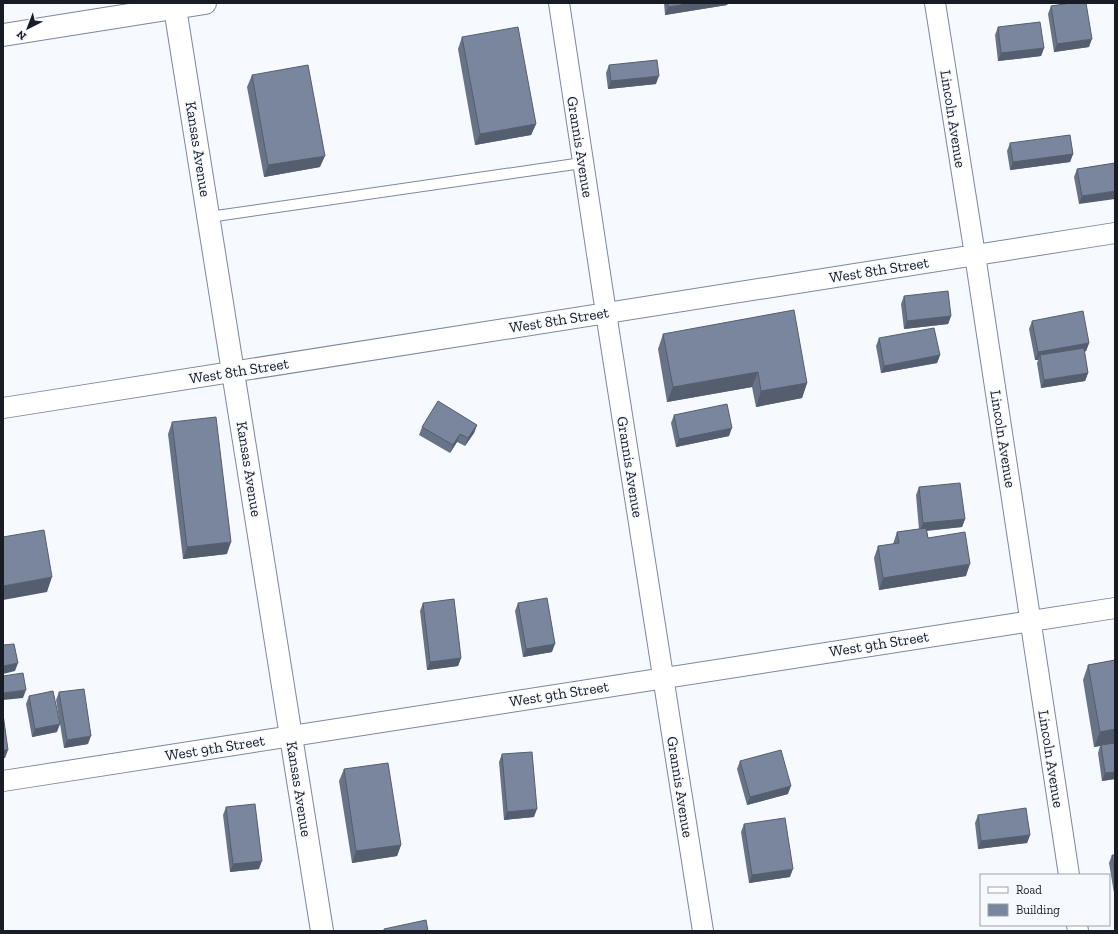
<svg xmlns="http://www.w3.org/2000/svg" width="1118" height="934" font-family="'Zilla Slab',serif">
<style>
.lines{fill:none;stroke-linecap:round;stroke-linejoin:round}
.lane-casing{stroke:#7b889f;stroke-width:12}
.street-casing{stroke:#7b889f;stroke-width:22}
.secondary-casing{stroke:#7b889f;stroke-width:24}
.lane{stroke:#fff;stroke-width:10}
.street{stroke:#fff;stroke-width:20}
.secondary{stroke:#fff;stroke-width:22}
.wall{fill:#687387}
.shaded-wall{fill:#555e6e}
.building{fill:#79869d;stroke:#555e6e}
.labels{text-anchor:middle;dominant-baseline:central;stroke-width:3.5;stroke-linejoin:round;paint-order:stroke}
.street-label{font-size:15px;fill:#171c25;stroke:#f6f9fe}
</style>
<rect width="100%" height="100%" fill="#f6f9fe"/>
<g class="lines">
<defs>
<path id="lane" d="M209,217L582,163"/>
<path id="street" d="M559,3L606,313L703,931
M935,3L975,255L1069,875
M3,408L1115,233
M3,781L1115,608
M1077,925L1078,931"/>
<path id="secondary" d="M175,8L322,931
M3,35L205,3"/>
</defs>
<use href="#lane" class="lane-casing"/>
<use href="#street" class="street-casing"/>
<use href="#secondary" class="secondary-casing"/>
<use href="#lane" class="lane"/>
<use href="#street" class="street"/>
<use href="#secondary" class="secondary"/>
</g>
<path class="wall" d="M664,3H728L727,5L665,15Z
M1051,6L1089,47L1054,52L1048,14Z
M998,27L1044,48L1041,56L998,61L995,35Z
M462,37L536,124L531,135L475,145L458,49Z
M609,65L656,84L608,89L606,73Z
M252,75L320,167L264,177L247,87Z
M1010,143L1073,154L1070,162L1010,170L1007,151Z
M1115,163L1079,204L1074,177L1077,169Z
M904,296L951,316L948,324L904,329L901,304Z
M1032,321L1089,343L1086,351L1084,352L1088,373L1085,381L1041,388L1037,363L1038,360H1035L1029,329Z
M663,334L807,383L802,398L756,407L752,387L667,402L658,349Z
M879,338L940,355L937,363L881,373L876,346Z
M674,415L729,436L676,447L671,423Z
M172,422L227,554L183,559L168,434Z
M477,425L474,433L465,446L457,442L450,453L419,435L422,427Z
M919,487L965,519L962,527L927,531L928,538L966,576L879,590L874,558L878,546L893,544L897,532L919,529L916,495Z
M423,603L461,658L458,666L427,670L420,611Z
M518,603L552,652L523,657L515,611Z
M1115,660V779L1102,781L1098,753L1100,746L1094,747L1083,680L1088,665Z
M59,692L88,744L64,748L56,700Z
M29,696L57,732L32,737L26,704Z
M502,754L534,817L504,820L499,762Z
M740,761L788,794L747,805L737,769Z
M344,769L401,845L397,856L352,863L339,781Z
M226,807L259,869L230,872L223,815Z
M978,815L1030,835L1027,843L978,849L975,823Z
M744,824L790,877L749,883L741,832Z
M1112,855H1115V899L1109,863Z"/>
<path class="shaded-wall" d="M693,3H728L727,5L665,15L668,7Z
M1092,39L1089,47L1054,52L1057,44Z
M1044,48L1041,56L998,61L1001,53Z
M659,76L656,84L608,89L611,81Z
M536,124L531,135L475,145L480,134Z
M1073,154L1070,162L1010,170L1013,162Z
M325,156L320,167L264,177L268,165Z
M1115,191V199L1079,204L1082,196Z
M951,316L948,324L904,329L907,321Z
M1089,343L1086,351L1040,359V355L1038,360H1035L1038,352Z
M940,355L937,363L881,373L884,366Z
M758,372L752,387L667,402L673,387Z
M1088,373L1085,381L1041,388L1044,380Z
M807,383L802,398L756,407L761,391Z
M477,425L474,433L465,446L468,438Z
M732,428L729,436L676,447L679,439Z
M460,434L457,442L450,453L453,445Z
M965,519L962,527L920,531L923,523Z
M231,542L227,554L183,559L187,547Z
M970,564L966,576L879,590L883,578Z
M52,577L47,592L3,600V586Z
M555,644L552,652L523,657L526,649Z
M461,658L458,666L427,670L430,662Z
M18,663L15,671L3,674V666Z
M26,690L23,698L3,700V693Z
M60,724L57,732L32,737L35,729Z
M1115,729V743L1094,747L1100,732Z
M91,736L88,744L64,748L67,740Z
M3,750H8L5,758H3Z
M1115,772V779L1102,781L1105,773Z
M791,786L788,794L747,805L750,797Z
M537,809L534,817L504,820L507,812Z
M1030,835L1027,843L978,849L981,841Z
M401,845L397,856L352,863L356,851Z
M262,861L259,869L230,872L233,864Z
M793,869L790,877L749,883L752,875Z"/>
<path class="building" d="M668,3H693L668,7Z
M1071,3H1086L1092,39L1057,44L1051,6Z
M1040,22L1044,48L1001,53L998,27Z
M518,27L536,124L480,134L462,37Z
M657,60L659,76L611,81L609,65Z
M308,65L325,156L268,165L252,75Z
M1070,135L1073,154L1013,162L1010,143Z
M1115,163V191L1082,196L1077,169Z
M948,291L951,316L907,321L904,296Z
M794,310L807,383L761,391L758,372L673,387L663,334Z
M1083,311L1089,343L1038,352L1032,321Z
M934,328L940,355L884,366L879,338Z
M1084,348L1088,373L1044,380L1040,355Z
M438,401L477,425L468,438L460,434L453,445L422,427Z
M727,404L732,428L679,439L674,415Z
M216,417L231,542L187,547L172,422Z
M960,483L965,519L923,523L919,487Z
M926,528L928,538L965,532L970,564L883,578L878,546L899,543L897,532Z
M44,530L52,577L3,586V537Z
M547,598L555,644L526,649L518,603Z
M454,599L461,658L430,662L423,603Z
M14,644L18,663L3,666V645Z
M1115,660V729L1100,732L1088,665Z
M23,673L26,690L3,693V676Z
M84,689L91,736L67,740L59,692Z
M53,691L60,724L35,729L29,696Z
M3,714L8,750H3Z
M1115,743V772L1105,773L1101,745Z
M781,750L791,786L750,797L740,761Z
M532,752L537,809L507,812L502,754Z
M388,763L401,845L356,851L344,769Z
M255,804L262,861L233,864L226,807Z
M1026,808L1030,835L981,841L978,815Z
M785,818L793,869L752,875L744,824Z
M1112,855H1115V874Z
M426,920L428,931H384V929Z"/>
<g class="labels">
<g class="street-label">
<text transform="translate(953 119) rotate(81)">Lincoln Avenue</text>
<text transform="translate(580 147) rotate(81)">Grannis Avenue</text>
<text transform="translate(198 149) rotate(81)">Kansas Avenue</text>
<text transform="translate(879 270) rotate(-9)">West 8th Street</text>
<text transform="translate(559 320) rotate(-9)">West 8th Street</text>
<text transform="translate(239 371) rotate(-9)">West 8th Street</text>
<text transform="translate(1003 439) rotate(81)">Lincoln Avenue</text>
<text transform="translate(630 467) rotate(81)">Grannis Avenue</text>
<text transform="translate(249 469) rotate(81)">Kansas Avenue</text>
<text transform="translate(879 644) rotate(-9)">West 9th Street</text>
<text transform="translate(559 694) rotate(-9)">West 9th Street</text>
<text transform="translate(215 748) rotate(-9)">West 9th Street</text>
<text transform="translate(1051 759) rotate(81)">Lincoln Avenue</text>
<text transform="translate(680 787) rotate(81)">Grannis Avenue</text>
<text transform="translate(299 789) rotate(81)">Kansas Avenue</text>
</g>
</g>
<rect width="1118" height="934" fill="none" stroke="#171c25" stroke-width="8"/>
<rect x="980" y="874" width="130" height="52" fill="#f6f9fe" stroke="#9da1a7"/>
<rect x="988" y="887" width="20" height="6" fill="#ffffff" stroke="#9da1a7"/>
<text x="1016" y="894" font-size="12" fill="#171c25">Road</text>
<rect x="988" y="904" width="20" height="12" fill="#79869d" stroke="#9da1a7"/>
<text x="1016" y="914" font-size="12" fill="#171c25">Building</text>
<g transform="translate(28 28) rotate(222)" stroke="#f6f9fe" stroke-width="3" paint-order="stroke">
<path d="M0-3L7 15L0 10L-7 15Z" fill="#171c25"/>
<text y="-6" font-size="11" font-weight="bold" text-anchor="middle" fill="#171c25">N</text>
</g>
</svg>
